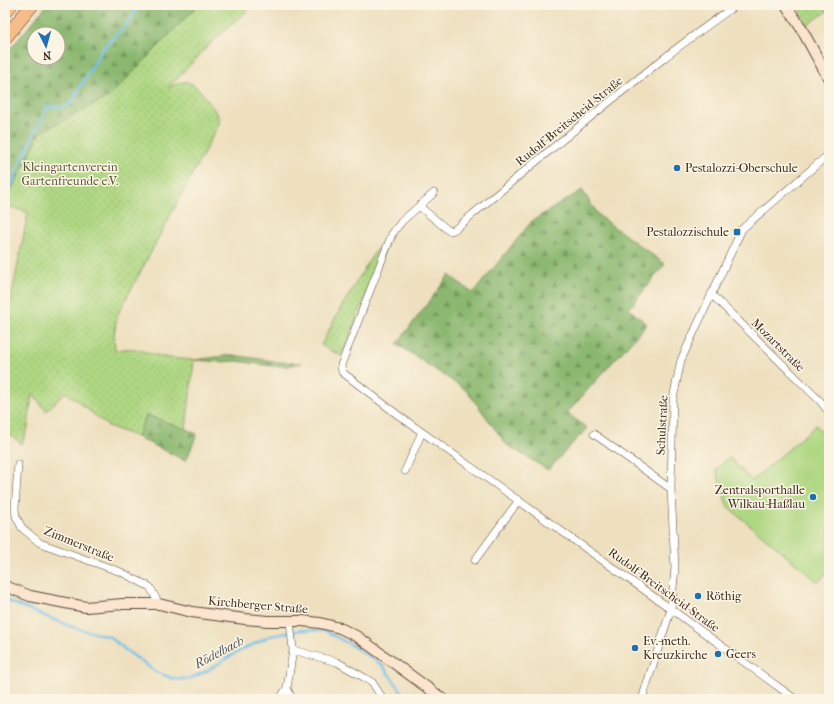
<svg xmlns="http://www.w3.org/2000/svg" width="834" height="704" font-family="'IM FELL French Canon',serif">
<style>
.grass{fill:url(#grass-dots);stroke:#758050}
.forest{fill:url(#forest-firs);stroke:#637147;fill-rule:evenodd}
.pitch{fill:#afd782;stroke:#758050}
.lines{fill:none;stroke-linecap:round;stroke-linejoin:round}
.stream{stroke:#70bfeb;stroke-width:2.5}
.street-casing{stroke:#564536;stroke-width:8}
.secondary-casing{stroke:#564536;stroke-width:12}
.highway-casing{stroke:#564536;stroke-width:14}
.street{stroke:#fff;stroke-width:7}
.secondary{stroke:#fce5cf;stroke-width:10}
.highway{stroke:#f7bd88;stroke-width:13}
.poi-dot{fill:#1f6fb2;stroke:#fcf5e5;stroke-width:1.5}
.labels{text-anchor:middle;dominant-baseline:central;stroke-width:3;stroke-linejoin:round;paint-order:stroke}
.street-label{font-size:12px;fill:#3b2a1e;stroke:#fcf5e5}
.park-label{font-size:12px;fill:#585537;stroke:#fcf5e5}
.poi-label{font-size:12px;fill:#3b2a1e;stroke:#fcf5e5;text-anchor:start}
.water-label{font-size:13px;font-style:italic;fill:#4b575c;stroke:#fcf5e5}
</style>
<defs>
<pattern id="grass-dots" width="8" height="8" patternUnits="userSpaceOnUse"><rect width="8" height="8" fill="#afd782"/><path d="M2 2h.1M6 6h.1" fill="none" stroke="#97b970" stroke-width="1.8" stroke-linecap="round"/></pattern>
<pattern id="forest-firs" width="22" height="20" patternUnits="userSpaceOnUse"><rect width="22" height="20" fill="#8bb870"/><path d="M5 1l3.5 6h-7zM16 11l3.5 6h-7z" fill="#73965b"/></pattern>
</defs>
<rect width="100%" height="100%" fill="#fcf5e5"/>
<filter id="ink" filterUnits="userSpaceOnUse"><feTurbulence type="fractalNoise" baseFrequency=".025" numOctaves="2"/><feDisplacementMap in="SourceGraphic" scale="8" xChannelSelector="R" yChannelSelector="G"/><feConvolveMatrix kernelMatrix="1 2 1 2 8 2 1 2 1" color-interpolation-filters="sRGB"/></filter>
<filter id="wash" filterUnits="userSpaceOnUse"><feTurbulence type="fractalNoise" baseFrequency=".012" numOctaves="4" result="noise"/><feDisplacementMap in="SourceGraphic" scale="16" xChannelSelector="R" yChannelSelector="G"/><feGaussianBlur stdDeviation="0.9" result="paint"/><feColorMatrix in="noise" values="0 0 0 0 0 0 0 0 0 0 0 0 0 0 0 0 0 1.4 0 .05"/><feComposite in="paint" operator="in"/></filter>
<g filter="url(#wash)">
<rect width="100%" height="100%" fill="#eee0bf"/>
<path class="grass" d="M198,5H254L212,42L168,88C173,86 179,81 186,82C199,84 210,104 217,114L219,119V124L117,316L114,336L115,351C137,345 142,352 163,357C173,359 184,359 194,360L186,429L146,415L137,437L108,426L66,392L46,411L32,393L28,427L22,444L5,431V329L28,213L6,205L8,196L41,132L110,96Z
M799,5H829V10L807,25C803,18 802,12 799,5Z
M392,234L341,356L321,345L339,311L371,258L381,244Z"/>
<path class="forest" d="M47,5H198L110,96L41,132L8,196L5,212V55ZM34,34H58V58H34Z
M582,190L599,216L665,264L629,309L647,324L567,413L587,428L548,470L507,445L467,391L397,344L449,275L473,293L532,221Z
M232,355L280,362L302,363L288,366H272L237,361L220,362L194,360Z
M146,415L186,429L197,434L186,461L137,437Z"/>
<path class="pitch" d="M816,425L829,442V572L818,582L727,506L716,470L729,457L752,481Z"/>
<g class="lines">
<path class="stream" d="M5,204L15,175L47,107L69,106L103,48L126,25L141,5
M5,600L72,627L110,637L127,651L156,672L174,679H188L207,671L232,655L270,636L301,630L325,631L351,645L382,665L403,693L409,699"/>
</g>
</g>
<g filter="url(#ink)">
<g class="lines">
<defs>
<path id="street" d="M434,193L402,221L392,234L341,365L342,372L398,415L671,609L795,699
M419,206L449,231L454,230C523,172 592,115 663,59C687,40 711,23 736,5
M711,294L820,401L829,412
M594,434L671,489
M18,464L15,509L16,516L22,528L40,543L121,572L150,587L159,604
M405,471L422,432
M475,560L519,500
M290,621L293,650L287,688L292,699
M293,650L337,662L372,682L383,699
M280,699L287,688
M642,699L671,609L675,568L671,489L673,399L681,360L742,229L829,154"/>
<path id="secondary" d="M786,5L801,28L829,79
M5,586L30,596L86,607L123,604H159L192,612L245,619L268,621H302L320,623L340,628L358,637L443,699"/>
<path id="highway" d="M5,12L11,5
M5,38L32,5"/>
</defs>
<use href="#street" class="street-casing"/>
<use href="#secondary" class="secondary-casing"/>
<use href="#highway" class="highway-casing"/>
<use href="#street" class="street"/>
<use href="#secondary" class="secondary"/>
<use href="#highway" class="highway"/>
</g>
</g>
<g class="poi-dot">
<circle cx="677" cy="168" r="4"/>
<rect x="733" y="228" width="8" height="8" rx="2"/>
<circle cx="813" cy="497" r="4"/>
<circle cx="698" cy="596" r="4"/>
<circle cx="635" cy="648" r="4"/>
<circle cx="718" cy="654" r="4"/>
</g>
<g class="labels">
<g class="street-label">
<text transform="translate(569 121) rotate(-39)">Rudolf-Breitscheid-Straße</text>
<text transform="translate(778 345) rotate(45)">Mozartstraße</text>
<text transform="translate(662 425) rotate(-87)">Schulstraße</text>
<text transform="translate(79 544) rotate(22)">Zimmerstraße</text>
<text transform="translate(664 590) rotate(36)">Rudolf-Breitscheid-Straße</text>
<text transform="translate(258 605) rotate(5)">Kirchberger Straße</text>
</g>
<g class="park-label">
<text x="70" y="167">Kleingartenverein<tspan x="70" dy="14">Gartenfreunde e.V.</tspan></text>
</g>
<g class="poi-label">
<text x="685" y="168">Pestalozzi-Oberschule</text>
<text x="729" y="232" text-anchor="end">Pestalozzischule</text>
<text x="805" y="490" text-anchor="end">Zentralsporthalle<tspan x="805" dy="14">Wilkau-Haßlau</tspan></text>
<text x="706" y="596">Röthig</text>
<text x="643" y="641">Ev.-meth.<tspan x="643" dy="14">Kreuzkirche</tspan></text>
<text x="726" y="654">Geers</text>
</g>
<g class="water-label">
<text transform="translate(219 652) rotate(-28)">Rödelbach</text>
</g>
</g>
<rect width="834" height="704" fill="none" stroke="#fcf5e5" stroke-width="20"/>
<g transform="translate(46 46) rotate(174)"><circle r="19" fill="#fcf5e5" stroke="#afa495"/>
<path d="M0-3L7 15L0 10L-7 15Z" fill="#1f6fb2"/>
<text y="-6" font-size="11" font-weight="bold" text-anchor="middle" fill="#3b2a1e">N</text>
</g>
</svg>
